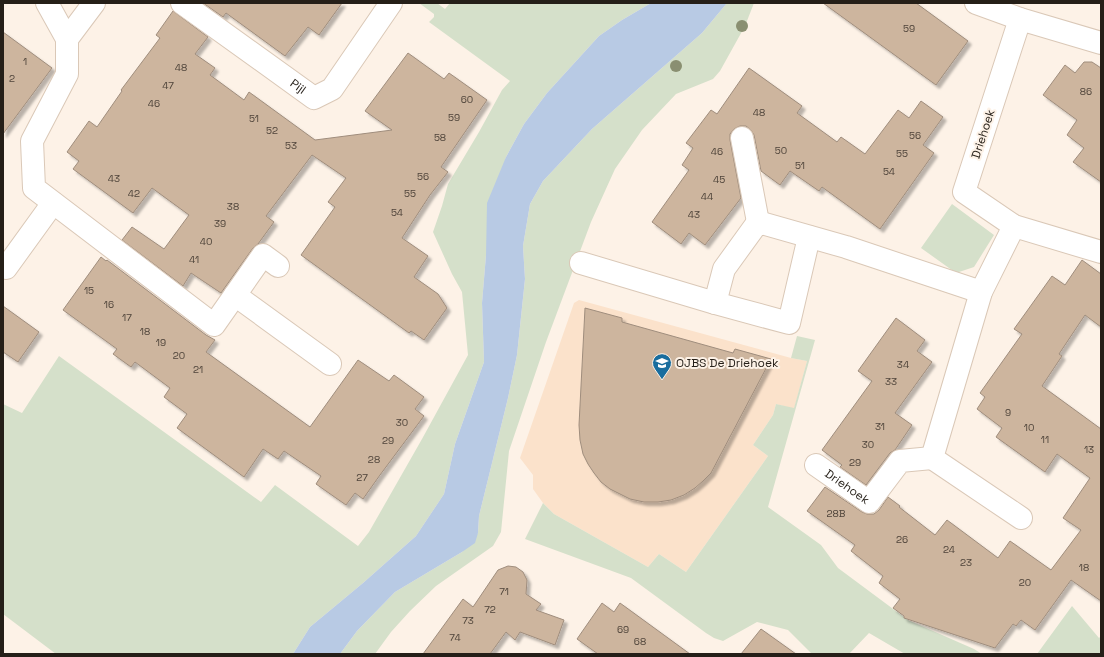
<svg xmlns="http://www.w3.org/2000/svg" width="1104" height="657" font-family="'Space Grotesk',sans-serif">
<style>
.built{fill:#fbe2cb}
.green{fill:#d5e0ca}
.water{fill:#b8cae4}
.building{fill:#cdb59e;stroke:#9f8d7d;filter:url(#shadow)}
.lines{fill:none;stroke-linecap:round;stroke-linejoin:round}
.minor-casing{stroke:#dac8b7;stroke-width:24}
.minor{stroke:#fff;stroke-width:22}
.tree{fill:#8a8f71}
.labels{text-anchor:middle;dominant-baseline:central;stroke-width:4;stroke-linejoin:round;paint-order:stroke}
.number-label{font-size:10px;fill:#4f443a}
.street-label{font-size:12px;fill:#251f18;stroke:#fdf2e7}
.poi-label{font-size:12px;fill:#251f18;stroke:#fdf2e7;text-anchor:start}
</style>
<defs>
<filter id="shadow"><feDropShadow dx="3.5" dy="3.5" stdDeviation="1" flood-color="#0004"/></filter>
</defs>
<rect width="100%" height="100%" fill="#fdf2e7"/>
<path class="built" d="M579,300L791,358L807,361L794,409L776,404L773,415L753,445L768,456L686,572L659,554L648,567L554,514L543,503L533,489V475L520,458L574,303Z"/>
<path class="green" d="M419,3H437L445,9L450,3H651L622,20L599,36L547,93L524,124L506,157L486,255L482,303L484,362L455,444L444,494L416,536L363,583L310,627L293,654H56L3,614V404L22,413L59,356L261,502L275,485L358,546L369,532L422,439L468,355L462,292L452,274L433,232L442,206L448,184L479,132L502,90L510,81L429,22L434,17V14Z
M727,3H754L745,26L720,71L713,79L676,94L642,130L615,169L591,222L546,342L509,451L501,532L493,546L436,586L410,611L391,632L375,654H340L357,631L395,592L462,552L478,533L479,516L508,398L517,355L525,279L523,246L530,204L543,181L592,129L702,33Z
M952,204L994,235L974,267L956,273L921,248Z
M797,336L815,340L768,507L821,545L838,568L908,620L974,649L982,654H905L869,633L849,654H812L788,630L757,622L723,641L714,638L706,633L631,578L525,539L543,503L554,514L648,567L659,554L686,572L768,456L753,445L773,415L776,404L794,408L807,361L791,358Z
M1072,606L1099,638L1101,636V654H1037Z"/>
<path class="water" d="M651,3H727L702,33L592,129L543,181L530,204L523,246L525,279L517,355L508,398L479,516L478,533L475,543L462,552L395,592L357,631L340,654H293L310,627L363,583L416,536L444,494L455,444L484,362L482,303L486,255L487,203L506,157L524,124L547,93L599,36L622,20Z"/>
<path class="building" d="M203,3H342L319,35L308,27L285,56L226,13L223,17Z
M823,3H916L968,41L936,85Z
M173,11L208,37L195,54L215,68L210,75L244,100L249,92L315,140L392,130L365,111L408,53L444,79L449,73L487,100L441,167L448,172L430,195L402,238L428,256L414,277L438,294L447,308L424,340L411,331L409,333L301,255L335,207L328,202L346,178L312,155L266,216L274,222L258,244L253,248L221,293L191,273L183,286L122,240L132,227L164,249L189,215L152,188L133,213L73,169L79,161L67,152L89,121L97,127L122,91L121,90L160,38L156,35Z
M3,32L52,68L3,134Z
M1084,62H1092L1101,68V182L1073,162L1084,148L1067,135L1077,120L1043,95L1065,65L1075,73Z
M749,68L802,106L797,113L837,142L841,137L865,154L898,110L909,118L921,101L943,117L923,145L934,153L880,229L822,187L819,191L790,171L780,185L761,171L754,135L751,130L746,126H740L734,129L730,134V140L741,198L705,245L689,233L681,244L652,222L689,170L682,165L693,148L686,143L711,110L717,114Z
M101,257L106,261L107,260L206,335L215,340L206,352L310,427L358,360L389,381L394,375L424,397L415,409L424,416L380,475L363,499L355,493L346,505L316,484L321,476L284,451L278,459L263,449L244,477L177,428L187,414L164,397L170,388L135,362L131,367L113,354L117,349L63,310Z
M1082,260L1101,274V327L1085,315L1059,354L1062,356L1042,386L1101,429V601L1071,580L1035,630L1021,620L1016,626L1013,624L995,648L904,618V616L893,608L900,599L879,583L883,576L851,551L855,545L807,511L825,487L862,512L867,514H874L879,510L888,497L900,506L899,507L935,535L947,520L998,558L1010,541L1051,570L1081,530L1063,518L1090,478L1057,454L1045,472L996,437L1002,428L977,409L985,397L980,393L1022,334L1014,329L1027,311L1052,276L1065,285Z
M3,306L39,332L18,362L3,352Z
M585,308L622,318V322L733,353L735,349L771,359L711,473L703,481L695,488L684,495L671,500L658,502H644L630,499L610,489L601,482L594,473L588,464L583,454L580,440L579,425Z
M896,318L925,340L917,351L932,362L895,413L912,425L895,450L890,453L866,485L840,467L842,465L822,450L872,381L858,371Z
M508,566L516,567L523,572L527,580L526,594L541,604L536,610L564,620L555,645L520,632L515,640L506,632L490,654H423L463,599L473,607L498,570Z
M602,603L614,612L620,603L690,654H598L577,639Z
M761,629L796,654H741Z"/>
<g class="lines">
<defs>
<g id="minor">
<path d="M47,3L67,39"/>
<path d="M94,3L67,39V74L32,141L34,188L214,325L263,255L278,266"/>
<path id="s1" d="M182,3L314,98L332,89L391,3"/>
<path d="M976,3L1020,19"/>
<path d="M1101,43L1020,19L964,192L1014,226L1101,252"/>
<path d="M742,138L758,222"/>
<path d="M1014,226L981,292L932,458L1021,518"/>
<path d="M581,263L715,303L789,323L809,237"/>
<path d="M6,268L53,203"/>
<path d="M235,295L330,364"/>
<path d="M715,303L724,269L758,222L846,247L981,292"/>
<path id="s2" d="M816,465L869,502L900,461L932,458"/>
</g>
</defs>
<use href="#minor" class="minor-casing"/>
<use href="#minor" class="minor"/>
</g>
<g class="tree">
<circle cx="742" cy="26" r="6"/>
<circle cx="676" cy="66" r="6"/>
</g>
<defs>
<symbol id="school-pin" viewBox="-11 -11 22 30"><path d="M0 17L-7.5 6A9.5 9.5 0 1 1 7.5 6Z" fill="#196d9e" stroke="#fdf2e7"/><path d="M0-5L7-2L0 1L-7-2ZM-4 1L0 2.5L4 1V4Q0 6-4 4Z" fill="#fff"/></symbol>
</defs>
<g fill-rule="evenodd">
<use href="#school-pin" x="651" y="352" width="22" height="30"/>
</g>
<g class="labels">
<g class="number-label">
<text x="909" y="28">59</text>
<text x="25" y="61">1</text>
<text x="181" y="67">48</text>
<text x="12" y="78">2</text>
<text x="168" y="85">47</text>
<text x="1086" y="91">86</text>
<text x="467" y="99">60</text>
<text x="154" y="103">46</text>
<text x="759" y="112">48</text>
<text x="454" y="117">59</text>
<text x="254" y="118">51</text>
<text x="272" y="130">52</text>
<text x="915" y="135">56</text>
<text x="440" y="137">58</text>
<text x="291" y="145">53</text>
<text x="781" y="150">50</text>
<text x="717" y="151">46</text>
<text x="902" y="153">55</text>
<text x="800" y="165">51</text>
<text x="889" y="171">54</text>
<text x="423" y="176">56</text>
<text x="114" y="178">43</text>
<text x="719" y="179">45</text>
<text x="134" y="193">42</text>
<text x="410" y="193">55</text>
<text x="707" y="196">44</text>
<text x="233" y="206">38</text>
<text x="397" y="212">54</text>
<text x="694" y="214">43</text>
<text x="220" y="223">39</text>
<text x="206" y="241">40</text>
<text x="194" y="259">41</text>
<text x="89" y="290">15</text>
<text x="109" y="304">16</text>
<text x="127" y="317">17</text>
<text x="145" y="331">18</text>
<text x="161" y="342">19</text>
<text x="179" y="355">20</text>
<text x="903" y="364">34</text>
<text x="198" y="369">21</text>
<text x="891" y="381">33</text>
<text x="1008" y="412">9</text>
<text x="402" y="422">30</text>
<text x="880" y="426">31</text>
<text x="1029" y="427">10</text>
<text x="1045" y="439">11</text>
<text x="388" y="440">29</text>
<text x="868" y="444">30</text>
<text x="1089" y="449">13</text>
<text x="374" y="459">28</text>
<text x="855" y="462">29</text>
<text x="362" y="477">27</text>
<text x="836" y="513">28B</text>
<text x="902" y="539">26</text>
<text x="949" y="549">24</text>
<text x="966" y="562">23</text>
<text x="1084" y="567">18</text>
<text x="1025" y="582">20</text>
<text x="504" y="591">71</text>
<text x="490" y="609">72</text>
<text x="468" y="620">73</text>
<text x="623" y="629">69</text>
<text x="455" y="637">74</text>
<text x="640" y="641">68</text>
</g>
<g class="street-label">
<text stroke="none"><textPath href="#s1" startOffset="143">Pijl</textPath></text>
<text transform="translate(983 134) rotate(-72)">Driehoek</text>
<text stroke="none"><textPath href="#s2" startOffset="38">Driehoek</textPath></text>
</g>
<g class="poi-label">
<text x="676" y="363">OJBS De Driehoek</text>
</g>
</g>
<rect width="1104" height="657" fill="none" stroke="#251f18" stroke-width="8"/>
</svg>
